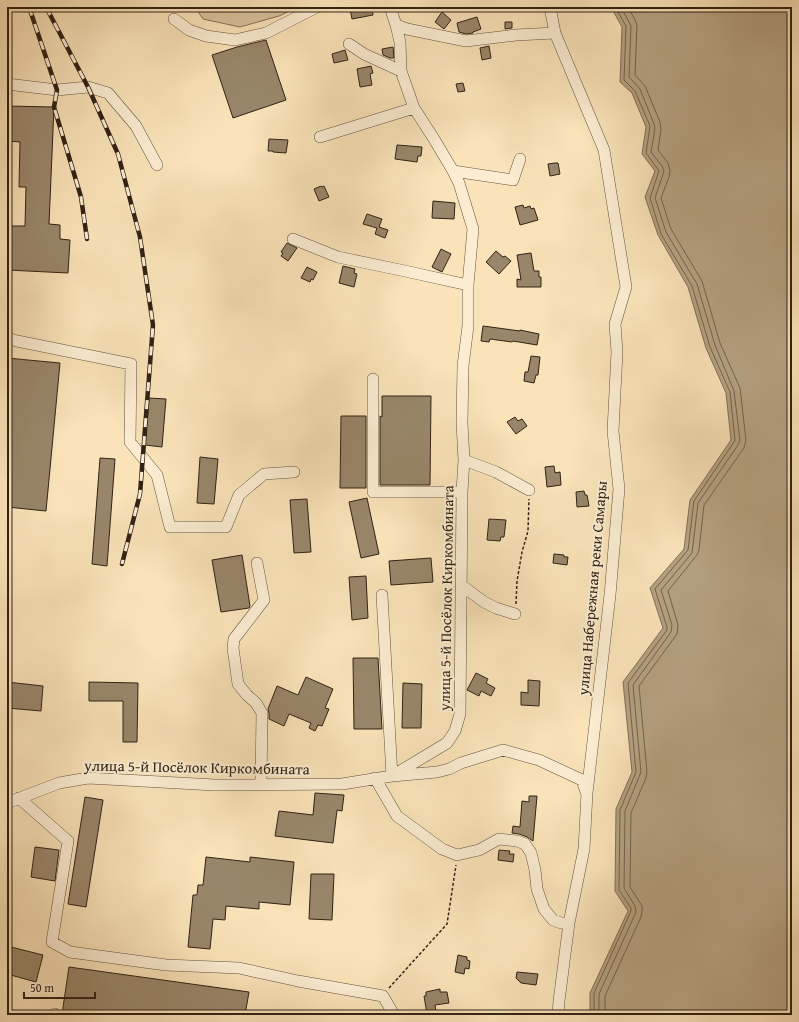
<svg xmlns="http://www.w3.org/2000/svg" width="799" height="1022" font-family="'Gentium Book Plus',serif">
<style>
.green{fill:#d8c29d;stroke:#847258}
.water{fill:#b5a181;stroke:#806e55}
.lines{fill:none;stroke-linecap:round;stroke-linejoin:round}
.shore{stroke:#72624a;stroke-width:1}
.building{fill:#99866a;stroke:#302214}
.minor-casing{stroke:#62523d;stroke-width:12}
.path{stroke:#302214;stroke-width:1.5;stroke-dasharray:3 2;stroke-linecap:butt}
.minor{stroke:#fcedd2;stroke-width:11}
.rail-casing{stroke:#302214;stroke-width:4.5}
.rail{stroke:#fcedd2;stroke-width:3;stroke-dasharray:9;stroke-linecap:butt}
.labels{text-anchor:middle;dominant-baseline:central;stroke-width:4;stroke-linejoin:round;paint-order:stroke}
.street-label{font-size:15px;fill:#302214;stroke:#fcedd2}
</style>
<rect width="100%" height="100%" fill="#fae3b9"/>
<filter id="stains"><feTurbulence type="fractalNoise" baseFrequency=".005" numOctaves="4"/><feColorMatrix values="0 0 0 0 .2 0 0 0 0 .09 0 0 0 0 .02 0 0 0 .5 -.17"/></filter>
<radialGradient id="worn" r=".72"><stop offset=".6" stop-color="#630" stop-opacity="0"/><stop offset="1" stop-color="#630" stop-opacity=".3"/></radialGradient>
<path class="green" d="M195,7H298L279,16L240,27L203,19Z"/>
<path class="water" d="M611,7H792V1015H590V993L628,911L615,891L616,809L632,772L623,682L663,628L650,588L684,549L690,500L731,440L726,393L706,348L688,287L658,235L645,197L655,171L642,154L646,127L632,93L620,82L622,27Z"/>
<g class="lines">
<path class="shore" d="M594,1015V993L631,911V908L619,890L620,810L636,772L628,683L667,630V627L655,589L688,550L694,501L734,442L735,440L730,392L710,347L692,286L661,234L650,198L659,171L646,153L650,126L635,91L624,80L626,26L615,7
M599,1015V994L636,912L635,906L624,888L625,811L641,772L633,685L671,632L672,625L661,590L692,553L698,503L738,445L740,440L734,391L715,345L697,284L666,232L655,198L664,171L662,166L651,152L655,129L654,124L640,89L629,77L631,26L621,7
M605,1015V996L641,917L642,912V906L630,887L631,813L646,778L647,772L639,686L677,634L678,625L668,591L697,555L699,550L704,505L744,448L746,440L740,388L720,343L702,281L671,229L661,198L669,177L670,171L668,163L658,150L661,129L660,122L645,86L635,75L637,25L635,20L628,7"/>
</g>
<path class="building" d="M360,7H372L373,15L352,19L350,9Z
M442,12L451,20L444,29L435,22Z
M477,17L481,29L473,32V33L466,34L459,32L457,23Z
M505,22H512V28L505,29Z
M266,40L286,100L233,118L212,55L237,47Z
M489,46L491,58L482,60L480,48Z
M393,47L394,58H390L383,55L382,49Z
M345,50L348,60L334,63L332,54Z
M371,66L373,73L370,74L372,85L360,87L357,69Z
M463,83L465,91L458,92L456,84Z
M7,106L54,107L49,224L60,225V239L70,240L68,273L7,270V226H25L26,187H19L20,142L7,141Z
M269,139L288,140L286,153L273,152V151H268Z
M397,145L422,147L421,156H418L417,162L395,159Z
M555,163H558L560,174L550,176L548,164Z
M321,186L322,187L324,186L329,197L319,201L314,189Z
M433,201L455,203L454,219L432,218Z
M523,205L524,208L530,206L531,209L534,208L538,220L520,225L515,207Z
M367,214L382,219L379,227L388,230L385,238L375,234L377,228L363,224Z
M287,243L297,248L288,261L281,256L283,253L281,252Z
M441,249L451,254L442,272L432,267Z
M496,251L503,257L505,256L511,261L499,274L486,262Z
M531,253L534,271H539V277H541V287H517V279L521,280L517,255Z
M343,266L355,269L354,273L357,274L354,287L339,283Z
M307,267L317,272L313,280L311,279L310,282L301,278Z
M483,326L520,331V330L539,334L537,345L513,341L512,342L490,339L489,342L481,341Z
M531,356L540,357L538,375H536L534,383L524,381L525,372H528Z
M7,358L60,363L46,511L7,507Z
M382,396H431L430,485H380V416L382,417Z
M149,398L166,399L162,447L145,445Z
M341,416H366V488H340Z
M515,417L518,421L522,419L527,426L516,434L507,422Z
M200,457L218,459L214,504L197,503Z
M100,458L115,459L107,566L92,564Z
M554,466L555,473L560,472L561,485L547,487L545,467Z
M584,491L585,495H587L589,506L577,507L576,492Z
M367,498L379,554L361,558L349,502Z
M307,499L311,552L294,553L290,500Z
M489,519L506,520L504,537H501L500,541L487,540Z
M554,554L564,555V557H568L567,565L553,563Z
M242,555L250,606L249,608L221,612L212,560Z
M431,558L433,582L391,585L389,561Z
M366,576L368,618L352,620L349,577Z
M353,658H378L382,729H354Z
M476,673L488,679L486,683L495,688L491,696L481,691L479,696L467,690Z
M306,677L333,689L325,708L329,709L322,726L318,725L315,731L309,728L311,723L289,714L284,726L269,719V713L268,709L277,686L298,695Z
M528,680L540,681L539,706L521,705V692L528,693Z
M7,682L43,686L41,711L7,708Z
M89,682L138,683L137,742H123V701H89Z
M403,683L422,684L421,728H402Z
M315,793L344,795L342,811L337,810L333,843L275,836L279,811L313,815Z
M529,796H537L533,841L527,837L519,834L512,833L513,826L520,827L522,801L529,802Z
M85,797L103,800L86,907L68,904Z
M35,847L59,850L55,881L31,877Z
M499,850L510,851L509,854H514L513,862L498,860Z
M206,857L250,862V857L294,862L290,905L259,902V909L226,906L225,920L213,919L210,949L188,947L193,895H197L198,885H203Z
M311,874H334L332,920L309,919Z
M7,946L43,955L36,982L7,974Z
M458,955L467,957V960L470,961L469,969L465,968L464,974L455,972Z
M69,967L249,992L245,1015L62,1014Z
M517,972L538,974L536,985L521,983L516,978Z
M440,989V992H447L449,1003L435,1005L436,1012L427,1014L424,996H426V992Z"/>
<g class="lines">
<defs>
<path id="minor" d="M390,7L396,25L407,29L466,41L516,35L555,33
M550,7L555,33L604,150L626,287L615,324L617,352L613,431L619,489L610,595L587,793L584,849L569,923L559,1001L558,1015
M174,19L189,30L206,36L235,40L266,33L317,7
M349,44L364,54L401,71
M7,84L57,90L88,87L108,93L136,126L157,165
M320,137L414,108
M453,171L513,180L520,159
M293,239L338,257L405,271L468,285
M7,338L17,341L131,364L130,442L157,475L170,527H226L239,495L264,474L294,472
M373,379V492H462
M464,460L496,472L529,490
M257,563L264,600L234,639L233,648L238,684L247,695L256,703L262,713L261,784
M461,585L484,602L496,608L515,614
M382,595L392,776L437,772L449,769L461,763L503,750L539,760L582,780L586,792
M375,778L397,816L442,849L457,855L479,850L499,839L517,841L525,844L531,853L535,870L537,889L544,909L553,920L561,923H569
M19,798L68,841L52,942L70,952L166,965L239,968L298,981L383,996L394,1015
M7,803L59,783L88,778L215,785L342,784L392,776L447,743L455,731L460,714L462,492L464,460L462,423L463,366L468,326V285L473,229L459,183L453,171L434,139L414,108L401,71L400,42L396,25
M55,1014V1015"/>
</defs>
<use href="#minor" class="minor-casing"/>
<path class="path" d="M516,604L517,581L522,552L528,531L529,499
M389,988L447,924L456,865"/>
<use href="#minor" class="minor"/>
<defs>
<path id="rail" d="M29,7L57,90L54,107L81,197L87,239
M46,7L88,87L118,154L140,237L153,325L140,494L122,564"/>
</defs>
<use href="#rail" class="rail-casing"/>
<use href="#rail" class="rail"/>
</g>
<g class="labels">
<g class="street-label">
<text transform="translate(592 588) rotate(-85)">улица Набережная реки Самары</text>
<text transform="translate(446 598) rotate(-89)">улица 5-й Посёлок Киркомбината</text>
<text transform="translate(197 767) rotate(1)">улица 5-й Посёлок Киркомбината</text>
</g>
</g>
<rect width="799" height="1022" fill="none" stroke="#fae3b9" stroke-width="24"/>
<rect x="8" y="8" width="783" height="1006" fill="none" stroke="#302214" stroke-width="2"/>
<rect x="12" y="12" width="775" height="998" fill="none" stroke="#302214"/>
<path d="M24 992v6h71v-6" fill="none" stroke="#302214" stroke-width="2"/>
<text x="30" y="992" font-size="12" fill="#302214" stroke="#fcedd2" stroke-width="3" paint-order="stroke">50 m</text>
<rect width="100%" height="100%" filter="url(#stains)"/>
<rect width="100%" height="100%" fill="url(#worn)"/>
</svg>
